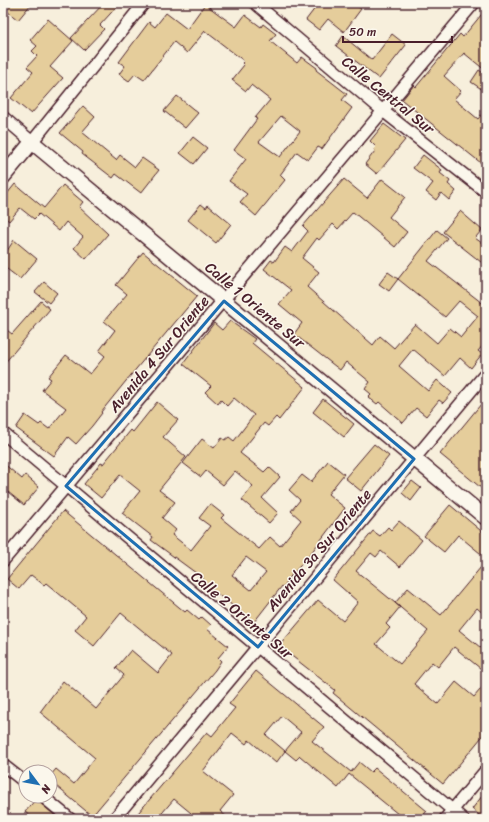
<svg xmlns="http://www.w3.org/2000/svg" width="489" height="822" font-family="Sriracha,sans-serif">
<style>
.building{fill:#e5cd9b;stroke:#4a1f2b;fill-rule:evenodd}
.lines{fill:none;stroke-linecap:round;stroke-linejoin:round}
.minor-casing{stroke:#4a1f2b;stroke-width:14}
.tertiary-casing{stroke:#4a1f2b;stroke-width:17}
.minor{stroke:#fbf7ec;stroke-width:11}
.tertiary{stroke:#fbf7ec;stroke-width:14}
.marked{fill:none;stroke:#1f6fb2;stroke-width:3;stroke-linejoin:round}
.labels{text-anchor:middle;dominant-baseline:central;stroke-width:3;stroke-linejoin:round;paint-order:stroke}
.street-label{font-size:15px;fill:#4a1f2b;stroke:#fbf7ec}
</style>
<rect width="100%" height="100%" fill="#f7efdc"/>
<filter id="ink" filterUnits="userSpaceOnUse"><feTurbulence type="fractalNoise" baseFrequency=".025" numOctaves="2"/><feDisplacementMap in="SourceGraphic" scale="8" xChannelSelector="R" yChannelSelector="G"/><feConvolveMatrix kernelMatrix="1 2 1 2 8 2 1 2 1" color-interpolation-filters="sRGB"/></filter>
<g filter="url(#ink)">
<path class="building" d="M3,3H32L18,20L3,8Z
M104,3H120L100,25L104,29L84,50L71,38Z
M319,3H353L361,9L344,32L328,19L319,30L306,20Z
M205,4L236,27L245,15L261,27L263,24L276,34L270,41L276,46L297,63L302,57L317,68L316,70L347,94L342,100L352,108L322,149L318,147L308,160L297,152L280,175L285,180L256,216L240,202L247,194L229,181L246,159L234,150L257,119L255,118L270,100L251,85L246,91L232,80L244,65L242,63L244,61L205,31L187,53L174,42L144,80L135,74L129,81L119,74L125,66L119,62L149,22L155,27L166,13L187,29ZM281,116L300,131L280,157L259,142Z
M486,9V71L464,53L444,76L461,91L454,99L478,119L486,109V167L402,100L414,85L416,87L460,34L463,37Z
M48,19L73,41L50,67L63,78L31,114L11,98L33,72L27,67L37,56L32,51L37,46L30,40Z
M392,34L406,45L379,79L336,46L343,36L372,60Z
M479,70L486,75V92L471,82Z
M177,96L198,113L185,128L164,111Z
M83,106L95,117L82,132L116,160L120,155L135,167L142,158L159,170L141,193L116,174L113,178L82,154L83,152L60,133Z
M384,124L405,140L377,174L365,164L375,151L374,149L376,147L370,141Z
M193,137L207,148L194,164L180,153Z
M423,155L442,170L440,173L450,181L448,184L456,191L449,200L441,193L436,200L426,192L433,183L413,168Z
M344,179L367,198L382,179L405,197L389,217L407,232L395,247L353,212L338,229L333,224L319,240L317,238L302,258L319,272L307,287L373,345L380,336L394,348L415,324L437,343L450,328L461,337L478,316L459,301L445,317L398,279L437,230L447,238L428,261L486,306V342L478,351L482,354L471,368L460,358L445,376L413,349L399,366L428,391L437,380L452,393L443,403L439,400L426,416L416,408L403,423L379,402L377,404L368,397L371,394L365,389L370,382L346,362L340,370L294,334L302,323L279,304L291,290L264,269L271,260L274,262L285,247L292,252L308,231L303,226Z
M15,184L44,208L63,185L83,202L79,207L108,234L86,259L74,248L83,237L66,222L59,231L39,214L34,219L20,208L9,221L3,216V199Z
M201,204L206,208L208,205L231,224L216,243L188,220Z
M460,211L482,230L475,238L486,246V266L443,232Z
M14,240L37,259L20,279L3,266V257Z
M143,252L197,296L126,381L101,412L102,413L92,426L76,444L68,437L54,456L16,428L25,415L39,425L41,423L49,429L66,408L42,390L51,379L48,377L66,355L90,374L105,356L99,351L115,330L104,321L127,294L116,285Z
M388,272L398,279L389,291L379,284Z
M44,282L57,293L49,303L35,292Z
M41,301L50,309L3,365V327L12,334Z
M230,321L255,339L252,343L305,387L279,420L276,417L268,426L264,423L240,453L264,472L269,467L280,477L262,498L278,513L269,523L242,500L253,486L235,471L223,485L206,471L201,477L183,463L202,439L214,448L222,438L225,440L229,437L234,441L254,415L234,398L227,406L221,400L218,404L205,392L211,386L183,364L214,323L222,330Z
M486,398V492L440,454Z
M323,399L354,424L344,437L313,412Z
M157,402L178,420L163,437L186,457L159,490L175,502L162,518L176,530L172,535L191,550L210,526L199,518L210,504L224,515L221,518L259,549L270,537L280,546L301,520L291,511L300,500L289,490L302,475L311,482L328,461L344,474L328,494L345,508L308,557L290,577L284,587L282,586L254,622L220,596L202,581L204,579L151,540L153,537L122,513L140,491L120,475L101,498L84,484L101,463L103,464L131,430L133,432ZM246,557L266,572L251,590L232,575Z
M374,444L389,456L361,491L345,478Z
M3,463L22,479L25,475L39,487L24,505L3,488Z
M412,481L421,488L411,501L402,493Z
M450,505L486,535V558L458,535L444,552L424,536Z
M63,511L185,612L187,610L199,620L202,617L211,625L207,629L228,646L218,658L221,661L215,670L92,816L50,781V776L56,769L74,784L95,758L40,712L63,681L96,709L124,675L116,668L131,650L158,673L172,655L121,613L94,646L75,630L86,616L46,583L44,585L31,575L19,589L7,579Z
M399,521L422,540L400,567L381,551L376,557L371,553L356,571L400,607L386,624L390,628L376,644L400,664L428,631L395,603L408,588L441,615L486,561V616L477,608L459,630L486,652V673L454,647L438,667L432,662L414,684L438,704L456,682L474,697L486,683V732L443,784L333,693L335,690L279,646L318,600L343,621L358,602L333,580L373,531L380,536L388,527L391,530Z
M256,671L324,727L312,741L351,772L359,762L371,772L375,768L427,811L420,819H404L349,774L338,788L300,756L296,760L285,751L276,763L249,740L246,744L232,733L203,771L233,795L220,811L229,819H186L191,813L174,799L157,819H133L207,732L212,736L235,708L229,704ZM282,716L301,732L285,751L266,735Z
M486,791V819H484L472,809Z
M36,799L38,801L59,819H34L25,812Z"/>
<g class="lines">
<defs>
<path id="minor" d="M255,3L383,111L486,192
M3,117L32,142L144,3
M3,433L463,819
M3,561L474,3
M3,765L26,783
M42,796L70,819
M114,819L486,373
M445,819L486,770"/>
<path id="tertiary" d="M3,177L32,142L486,518"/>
</defs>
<use href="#minor" class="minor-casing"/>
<use href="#tertiary" class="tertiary-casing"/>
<use href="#minor" class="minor"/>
<use href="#tertiary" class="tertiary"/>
</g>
</g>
<path class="marked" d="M224,301L414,459L258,647L66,486Z"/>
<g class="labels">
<g class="street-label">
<text transform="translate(388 95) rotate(39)">Calle Central Sur</text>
<text transform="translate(255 305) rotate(40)">Calle 1 Oriente Sur</text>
<text transform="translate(159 354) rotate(-50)">Avenida 4 Sur Oriente</text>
<text transform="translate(319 550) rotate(-50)">Avenida 3a Sur Oriente</text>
<text transform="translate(242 615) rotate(40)">Calle 2 Oriente Sur</text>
</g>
</g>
<rect width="489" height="822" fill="none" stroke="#fbf7ec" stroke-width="16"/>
<rect x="8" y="8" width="473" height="806" fill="none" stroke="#4a1f2b" stroke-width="1.5" filter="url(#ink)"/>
<g transform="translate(38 784) rotate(122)"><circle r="19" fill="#fbf7ec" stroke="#b4a19f"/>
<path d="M0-3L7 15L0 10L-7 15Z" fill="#1f6fb2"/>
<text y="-6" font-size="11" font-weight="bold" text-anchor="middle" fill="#4a1f2b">N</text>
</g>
<path d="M343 36v6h109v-6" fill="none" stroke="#4a1f2b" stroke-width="2"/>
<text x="349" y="36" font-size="12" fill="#4a1f2b" stroke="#fbf7ec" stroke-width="3" paint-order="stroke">50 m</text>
</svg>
